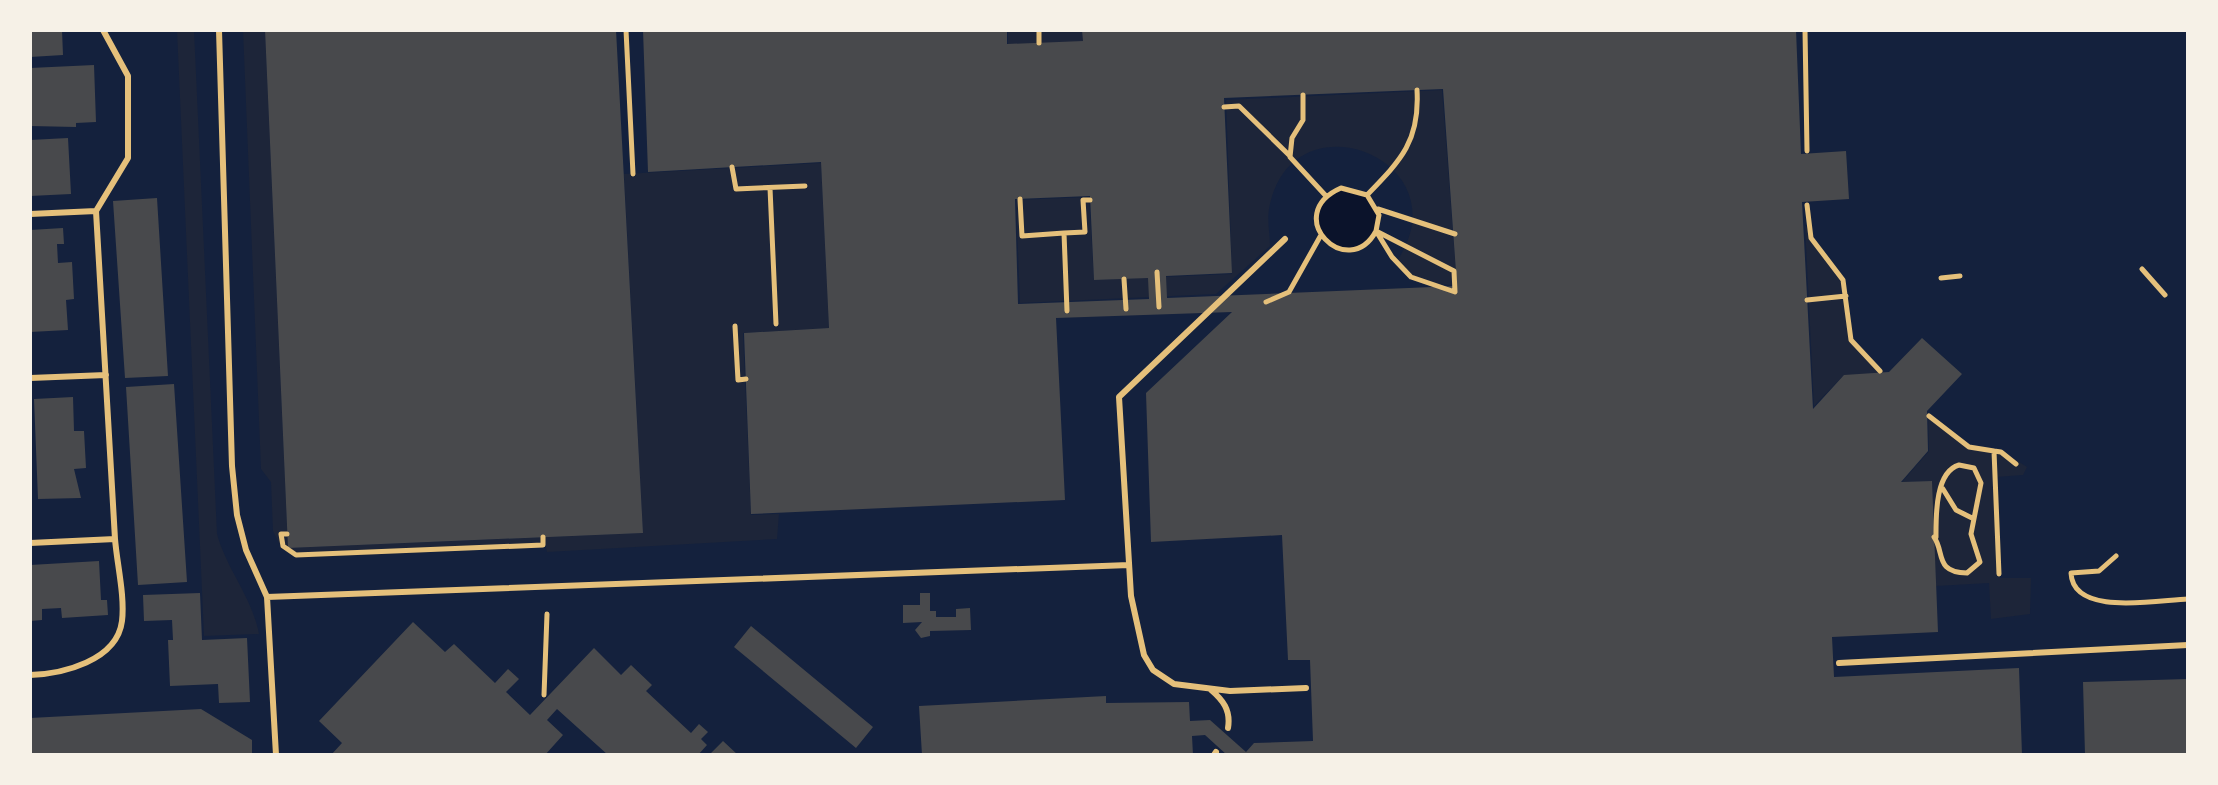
<svg xmlns="http://www.w3.org/2000/svg" width="2218" height="785" font-family="'Open Sans',sans-serif">
<style>
.green{fill:#1d2539}
.water{fill:#0b132b}
.building{fill:#48494c;fill-rule:evenodd}
.lines{fill:none;stroke-linecap:round;stroke-linejoin:round}
.path{stroke:#e5c07b;stroke-width:5}
.service{stroke:#e5c07b;stroke-width:6}
</style>
<rect width="100%" height="100%" fill="#14213d"/>
<path class="green" d="M177,30H194L217,534C227,570 252,597 259,634L204,636Z
M243,30H265L288,548L643,533L624,174L821,163L829,328L743,333L751,515L779,514L777,539L547,552L546,547H534L302,558L282,549L273,531L271,482L261,469Z
M1008,30H1085L1086,43L1008,46Z
M1442,90L1457,285L1423,284L1397,261C1465,159 1290,91 1269,209C1267,222 1270,234 1270,246L1216,294L1020,303L1016,200L1089,197L1094,280L1232,274L1226,100Z
M1805,225L1821,251L1840,272L1853,340L1886,374L1842,377L1814,406Z
M1928,413L1969,446L2000,450L2027,467L2023,475L1996,477L2000,578H2031L2030,614L1991,619L1989,583L1936,586L1932,481L1902,482L1929,451Z"/>
<path class="water" d="M1318 219a30 30 0 1 1 60 0a30 30 0 1 1-60 0Z"/>
<path class="building" d="M30,30H62L63,55L30,57Z
M265,30H616L643,533L288,548Z
M643,30H1007V44L1083,41L1082,30H1796L1801,154L1846,151L1849,199L1802,202L1813,409L1844,375L1889,372L1922,338L1962,374L1927,411L1928,451L1901,482L1932,481L1938,632L1832,637L1834,677L2019,668L2022,755H1227L1205,735L1192,736L1193,755H922L919,706L1106,696V703L1189,702L1190,721L1210,720L1246,752L1254,743L1313,741L1310,660H1288L1282,535L1151,542L1146,393L1232,312L1056,318L1065,500L751,514L744,333L829,328L821,162L648,172ZM1443,89L1457,286L1167,298L1166,276L1232,273L1224,98ZM1090,196L1094,280L1148,278L1149,299L1018,304L1015,199Z
M94,65L96,122L76,123V127L30,126V68Z
M68,138L71,194L30,196V140Z
M157,198L168,376L125,378L113,201Z
M63,228L64,244H57L58,263L72,262L74,299L66,300L68,330L30,332V230Z
M174,384L187,582L138,585L126,387Z
M73,397L74,431H84L86,468L74,469L81,498L38,499L34,399Z
M99,561L101,600H107L108,615L62,618L61,608L42,609V620L30,621V565Z
M200,593L202,640L247,638L250,702L219,703L218,684L170,686L168,640H173L172,620L144,621L143,595Z
M920,593H930V611H936V617H956V609L970,608L971,630L930,631V636L921,638L915,630L922,622L903,623V605H920Z
M413,622L445,652L454,644L495,683L508,669L519,679L506,692L530,715L594,648L621,675L631,665L652,685L646,691L691,733L699,724L708,732L701,739L707,745L698,755H608L557,709L547,720L563,735L545,755H331L342,743L319,721Z
M751,626L873,727L856,748L734,647Z
M2188,679V755H2085L2083,682Z
M201,709L252,740V755H30V718Z
M723,741L738,755H709Z"/>
<g class="lines">
<path class="path" d="M626,30L633,174
M1039,30V43
M1805,30L1807,151
M1303,95V120L1292,138L1290,157L1326,196
M1224,107L1239,106L1290,156
M732,167L736,189L805,186
M770,188L776,324
M1367,195L1379,215L1376,231L1392,257L1411,277L1455,292L1454,271L1376,231C1348,283 1280,215 1341,188L1367,195C1401,160 1420,141 1417,90
M1020,199L1022,236L1064,233L1067,311
M1807,205L1811,238L1843,280L1851,340L1880,371
M1378,209L1455,234
M1064,233L1085,232L1083,200H1090
M2142,269L2165,295
M1157,272L1159,307
M1941,278L1960,276
M1124,279L1126,309
M1807,300L1846,296
M1266,302L1289,292L1321,235
M735,326L738,380L746,379
M1929,416L1969,447L1994,451
M1943,489L1956,510L1972,518
M287,534H281L283,546L296,555L543,545V537
M1934,537C1945,552 1934,572 1967,573L1980,562L1971,534L1981,483L1974,468L1959,465C1935,472 1936,516 1936,537
M2116,556L2099,571L2071,573C2073,617 2157,600 2188,599
M1999,574L1994,451L2001,452L2016,464
M544,695L547,614"/>
<path class="service" d="M219,30L232,466L237,515L246,550L267,597L276,755
M30,214L96,211
M1285,239L1119,397L1131,596L1144,655L1153,670L1174,684L1230,691L1306,688
M30,378L106,375
M30,543L115,539L96,211L128,158V76L103,30
M267,597L1129,565
M1839,663L2188,645
M30,675C62,674 117,661 122,621C125,596 117,564 115,539
M1210,689C1223,700 1231,710 1228,728
M1214,755L1216,752"/>
</g>
<rect width="2218" height="785" fill="none" stroke="#f6f1e7" stroke-width="64"/>
</svg>
